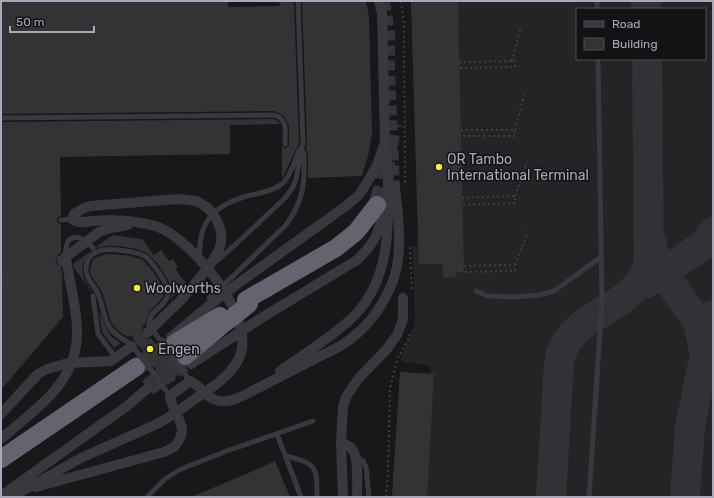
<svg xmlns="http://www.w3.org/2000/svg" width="714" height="498" font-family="Rubik,sans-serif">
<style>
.built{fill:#242326;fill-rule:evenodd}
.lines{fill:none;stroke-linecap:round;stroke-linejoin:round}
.taxiway{stroke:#323136;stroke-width:30}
.building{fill:#333235}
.street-tunnel{stroke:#353439;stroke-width:10;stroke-dasharray:10 5;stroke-linecap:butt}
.highway-tunnel{stroke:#353439;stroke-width:18;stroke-dasharray:18 9;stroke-linecap:butt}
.path{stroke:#3e3e46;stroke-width:2;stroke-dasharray:2 3;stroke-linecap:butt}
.lane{stroke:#39383f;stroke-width:5}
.street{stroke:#39383f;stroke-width:10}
.highway{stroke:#646470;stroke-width:18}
.path-bridge{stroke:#3e3e46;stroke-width:2;stroke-dasharray:2 3;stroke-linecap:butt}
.lane-bridge{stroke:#39383f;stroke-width:5}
.street-bridge{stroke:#39383f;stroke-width:10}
.highway-bridge{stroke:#646470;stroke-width:18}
.poi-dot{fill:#f9ef2f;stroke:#131214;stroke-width:1.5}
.labels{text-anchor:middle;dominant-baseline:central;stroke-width:3;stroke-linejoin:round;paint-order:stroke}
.poi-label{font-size:14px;fill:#a9a9ba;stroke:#131214;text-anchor:start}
</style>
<rect width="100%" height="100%" fill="#181719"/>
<path class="built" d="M411,1H713V497H392L400,372L431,374L430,367L421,364L404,362L401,360V357L413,328L415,317L413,246H418ZM577,9H705V59H577Z"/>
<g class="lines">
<path class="taxiway" d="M646,1V9
M651,240L654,254L660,268L697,321L702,340L704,352
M647,283L702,246L707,242L713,232
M551,497L559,363C567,310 635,314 649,263L647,59
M685,497L690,427L713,315"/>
</g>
<path class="building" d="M1,1H228V7L280,6L279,1H294L299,143L284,175L282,178V146L285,148L289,146V126L284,116L275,111L1,114Z
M302,1H366L369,17L372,132L369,152L362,176L308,178V153L306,149L307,143Z
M411,1H458L464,272L456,273V277L443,278V264H419Z
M273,119L276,120L280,124L230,125V154L60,157L61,216L58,217L57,220L58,223L61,224V252L56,257V260L57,264L61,266L62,273L63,317L1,390V122Z
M113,235L142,239L154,255L161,250L169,261L173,259L178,267L175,269L186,283L170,300L172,293L169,282L158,264L148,254L137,249L120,246H106L97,248V246Z
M91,251L84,261L82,270L84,279L93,292H92L74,268L73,264Z
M107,254L125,255L142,259L151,269L162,285L164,293L163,297L149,313L145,324L142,326L143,328L141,334L145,339L151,338L178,375L167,384L131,335L128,337L118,331L111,322L102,292L91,275L90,270L93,259L97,257Z
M99,310L107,330L112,337L121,343L114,348L102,332Z
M400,372L434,374L427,497H392Z
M275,461L290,497H191L246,474Z"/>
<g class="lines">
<path class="street-tunnel" d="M385,1L390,32V71L395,187
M1,280C23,277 42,270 62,260
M136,342L147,333
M136,367L171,337
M152,389L191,364"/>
<path class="highway-tunnel" d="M377,205L384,183L387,154L393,124
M136,367L175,343
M148,388L185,356"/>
<path class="path" d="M401,1L404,24L405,183
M512,61L521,27
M515,130L524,95
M515,196L527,162
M410,247L412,292
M515,265L528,231
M386,497L388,474L390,389L397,359L408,340L411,331"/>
<path class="lane" d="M597,1V9
M1,118L274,115C288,118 285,133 285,144
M61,220L72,219
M250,231L285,198L293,187L296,179L303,143L298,1
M66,257C64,232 80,233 93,248
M200,258C197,220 216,204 251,195C262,193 277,190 285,181C291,172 296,160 299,150
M231,278L286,225C304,200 305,183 304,153
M476,291L487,296L516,297L539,295L554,291L601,257
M93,296L98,334L116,358
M277,434L301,497
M286,456C316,464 317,465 317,497
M357,457L363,461L366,467L369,497
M147,497L165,479L179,470L224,452L313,421
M589,497L602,300L598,59"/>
<path class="street" d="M62,260L99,232L110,228L128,225
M236,285L346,206L359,195L368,181L377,165L385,142L382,14L379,1
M258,320L357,260C376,242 379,233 383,208
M147,333L182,299L197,281
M171,337L212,303
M191,364L233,337
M280,371C303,355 334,336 354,316C392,277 388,225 388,175
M254,390C275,379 296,369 316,358C329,352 343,346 353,337C372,322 386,300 394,278C403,250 398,215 395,187
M170,396L190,381
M1,414L24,389
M1,439C36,408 78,383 77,331C77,307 69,282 66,258
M341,442C345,444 349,445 352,449C359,457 357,485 357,497
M36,487L164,452L174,447
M1,496L127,406L148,388
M11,497L81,458L157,424C170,417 183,408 195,399C212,387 230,377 239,358C258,320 193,240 158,227C137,220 115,219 92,221C86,222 77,224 72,219L74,214L84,208L90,206L115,204L178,199L197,201L208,208
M343,497L341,442L343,407L346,397L358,379L387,349L397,335L403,319V298"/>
<path class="highway" d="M246,300L336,248L356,232L377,205
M175,343L220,316
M185,356L221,326
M1,459L136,367"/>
<path class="path-bridge" d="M459,62L515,61V67L459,68
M461,130H515V136H461
M462,198L515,196V203L463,205
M464,266L515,265V271L464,272"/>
<path class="lane-bridge" d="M217,261L250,231
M209,298L231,278
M170,396C158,380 146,362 133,347C126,339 116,337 110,328C103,317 103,305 98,294C95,285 86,280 86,270C86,247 110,248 126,251C132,252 140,253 146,257C152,262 164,279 167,287C173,306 148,308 149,325L190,381"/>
<path class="street-bridge" d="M385,142L388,175
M197,281C218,256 234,237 208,208
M212,303L236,285
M233,337L258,320
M190,381C197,384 201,389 207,395C222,408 240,398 254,390
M24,389L38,374L47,369L68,363L111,361L132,346
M170,396C172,416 193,426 174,447"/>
<path class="highway-bridge" d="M225,323L249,304"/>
</g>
<g class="poi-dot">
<circle cx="439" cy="167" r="4"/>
<circle cx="137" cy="288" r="4"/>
<circle cx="150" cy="349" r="4"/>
</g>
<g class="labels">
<g class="poi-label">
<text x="447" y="159">OR Tambo<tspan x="447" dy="16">International Terminal</tspan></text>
<text x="145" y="288">Woolworths</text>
<text x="158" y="349">Engen</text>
</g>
</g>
<rect width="714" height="498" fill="none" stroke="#a9a9ba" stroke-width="4"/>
<rect x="576" y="8" width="130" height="52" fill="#131214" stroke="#4f4e56"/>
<rect x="584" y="21" width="20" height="6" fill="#39383f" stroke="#4f4e56"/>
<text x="612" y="28" font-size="12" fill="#a9a9ba">Road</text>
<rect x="584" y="38" width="20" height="12" fill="#333235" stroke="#4f4e56"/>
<text x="612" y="48" font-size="12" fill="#a9a9ba">Building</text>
<path d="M10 26v6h84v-6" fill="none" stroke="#a9a9ba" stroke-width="2"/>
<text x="16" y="26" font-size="12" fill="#a9a9ba" stroke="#131214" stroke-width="3" paint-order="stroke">50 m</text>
</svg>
